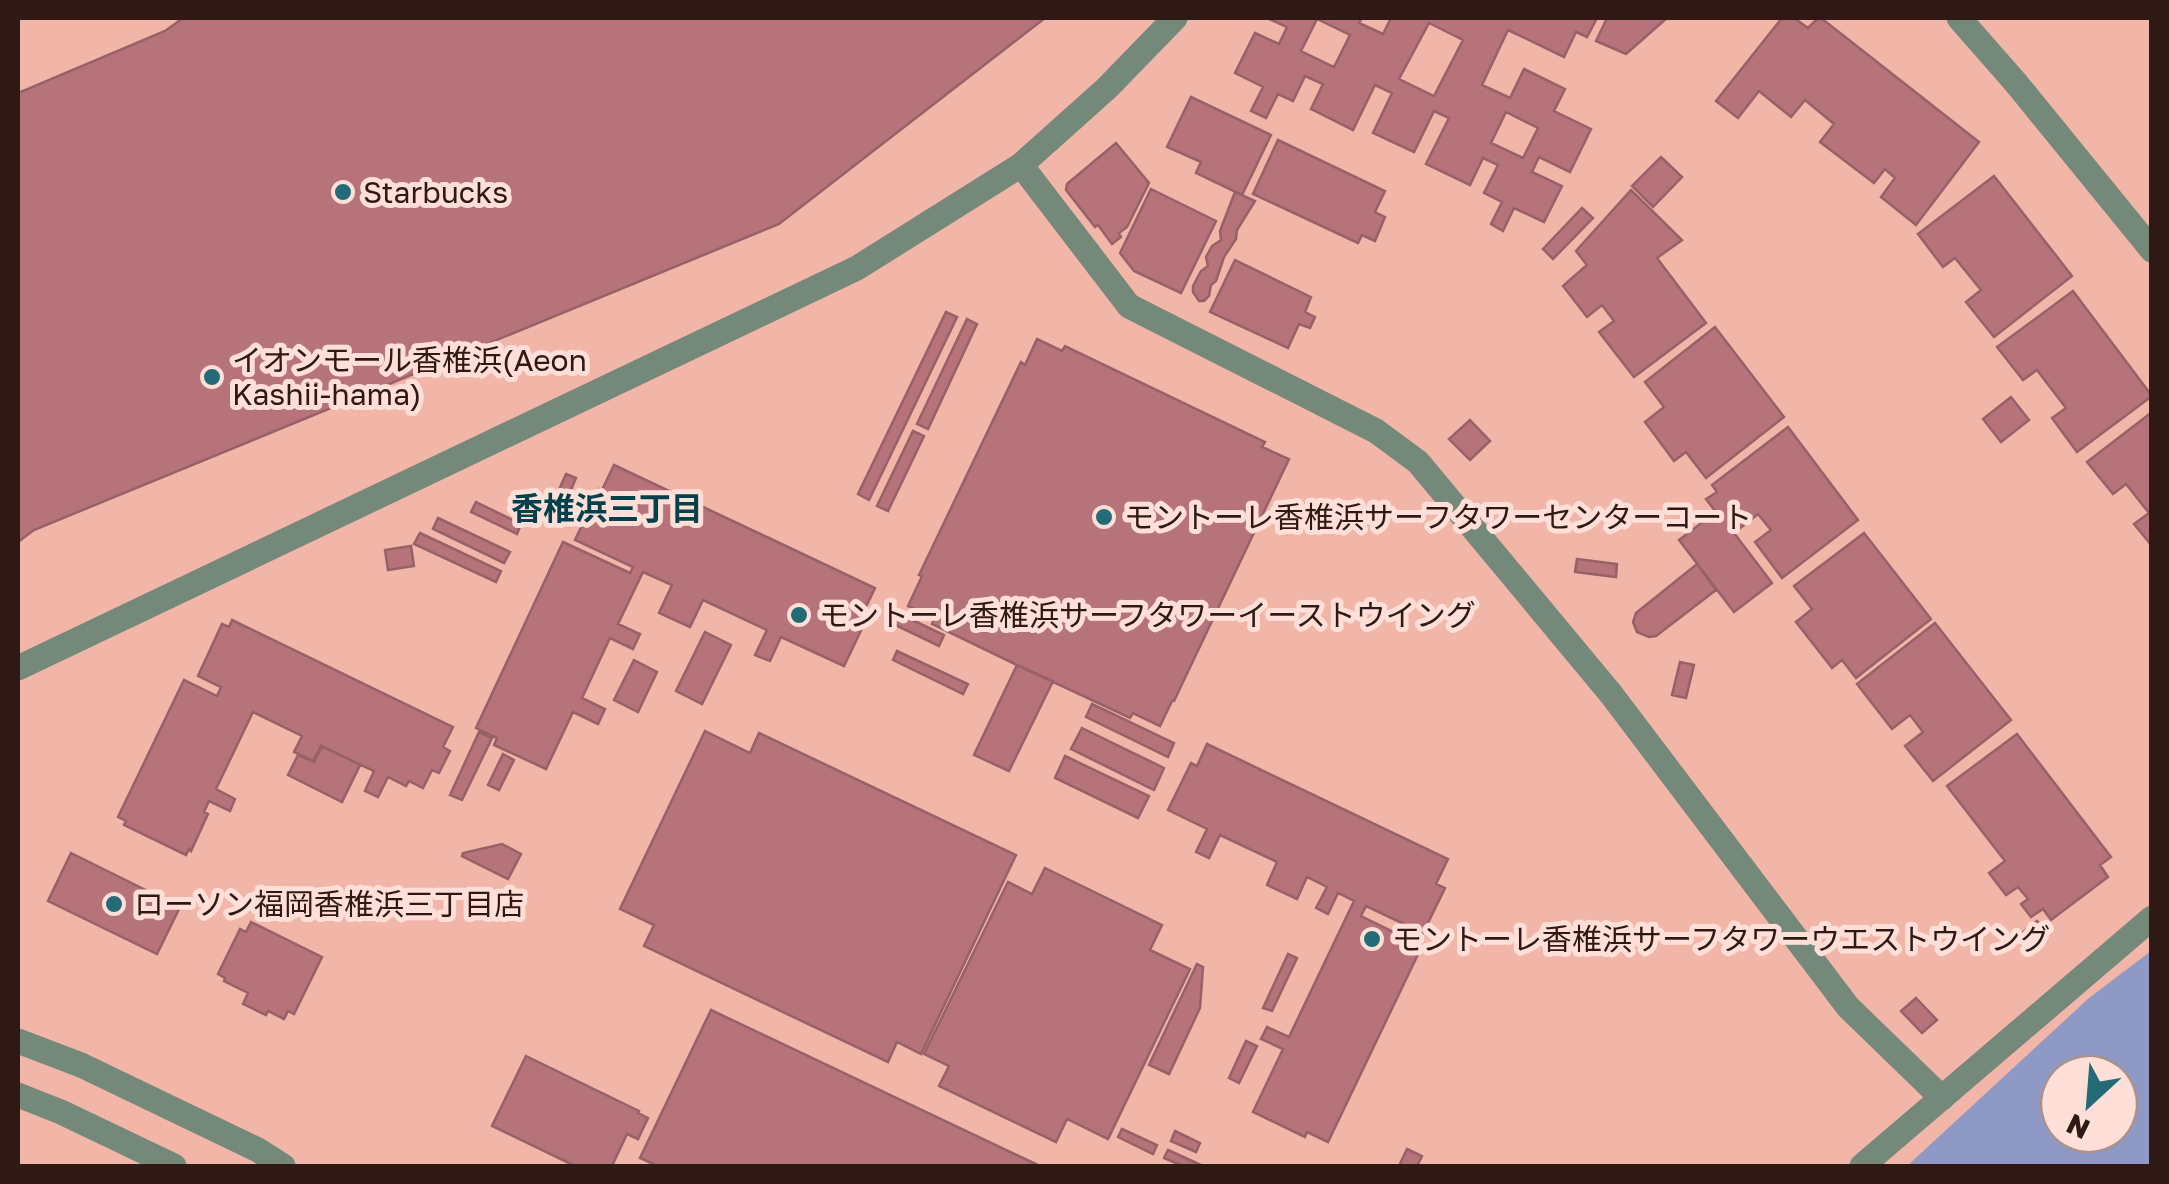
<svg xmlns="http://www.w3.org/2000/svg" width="2169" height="1184" font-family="'Golos Text','Noto Sans JP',sans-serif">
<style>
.green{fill:#8e9ac5;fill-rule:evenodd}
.building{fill:#b6737a;stroke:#986167;stroke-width:2.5;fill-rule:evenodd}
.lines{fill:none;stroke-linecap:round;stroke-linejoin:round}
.minor{stroke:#75897a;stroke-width:25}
.tertiary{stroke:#75897a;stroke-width:25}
.poi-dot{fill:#246b78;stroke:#ffdfd8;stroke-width:4}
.labels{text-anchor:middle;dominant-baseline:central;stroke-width:10;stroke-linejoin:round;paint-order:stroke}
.poi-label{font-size:30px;fill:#2f1914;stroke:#ffdfd8;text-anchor:start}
.neighbourhood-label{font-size:32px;font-weight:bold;fill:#00414b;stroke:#ffdfd8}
</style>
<rect width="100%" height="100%" fill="#f2b6a9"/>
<path class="green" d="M2151,951V1166H1907L2089,998ZM2059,1074H2119V1134H2059Z"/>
<path class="building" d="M183,18H1045L779,224L34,530L18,542V93L165,31Z
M1267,18H1362L1359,23L1383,34L1391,18H1597L1587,37L1576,32L1564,57L1508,30L1482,85L1510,98L1524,69L1565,89L1554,111L1591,129L1570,172L1539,157L1532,172L1562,186L1544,222L1514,208L1503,231L1491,224L1502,202L1484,193L1498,165L1483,158L1470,185L1426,164L1449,118L1434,111L1414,152L1373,133L1392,93L1375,85L1353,130L1311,109L1323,84L1305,76L1293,101L1278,94L1266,118L1251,111L1263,87L1235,73L1255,33L1279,44L1287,27ZM1317,19L1350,35L1334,67L1301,51ZM1429,23L1463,40L1434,96L1399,79ZM1506,112L1538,128L1523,158L1491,143Z
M1607,18H1667L1626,54L1596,41Z
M1782,18H1794L1808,28L1818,18H1821L1979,142L1916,225L1881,197L1895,178L1885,169L1874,183L1820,142L1834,124L1805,100L1791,117L1759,91L1738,118L1716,101Z
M1191,97L1271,135L1242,195L1196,173L1201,162L1167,147Z
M1278,140L1385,191L1375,212L1385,217L1375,241L1362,235L1358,243L1253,194Z
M1116,143L1149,183L1127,227L1119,233L1121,237L1112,244L1098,225L1095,227L1066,190L1067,184Z
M1661,157L1682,177L1653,207L1632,186Z
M1994,176L2072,276L1994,337L1966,302L1981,290L1955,258L1943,267L1918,234Z
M1151,189L1216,221L1181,293L1134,271L1120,253Z
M1631,190L1682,240L1657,258L1706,323L1634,377L1599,332L1614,321L1602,305L1587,317L1563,286L1587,265L1576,251Z
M1235,192L1255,201L1237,230L1236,239L1224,257L1216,281L1211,285L1209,296L1204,301H1199L1193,292V286L1201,271L1208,266L1206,257L1212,246L1221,240L1220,231Z
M1582,208L1593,218L1553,259L1543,249Z
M1235,260L1311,297L1305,312L1315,317L1310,328L1299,324L1288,348L1210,312Z
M2073,291L2152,396L2077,452L2052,418L2066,408L2037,370L2023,380L1997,347Z
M946,312L957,317L869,500L858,494Z
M967,319L977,324L928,429L917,424Z
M1715,327L1784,417L1706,478L1686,452L1674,461L1645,422L1664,407L1645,382Z
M1037,339L1062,351L1065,346L1265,442L1262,447L1289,459L1174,701H1172L1160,726L1133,713L1130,718L1017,665L932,624L935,618L908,606L922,576L919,575L1021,362L1025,365Z
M2011,397L2029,420L2001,442L1983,419Z
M2152,412V546L2134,524L2149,513L2126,484L2113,494L2087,462Z
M1470,420L1490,441L1470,460L1449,439Z
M1788,427L1858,520L1782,578L1755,542L1771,530L1758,514L1734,533L1772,583L1734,612L1679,540L1716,512L1706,499L1717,492L1712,485Z
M913,431L924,436L888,511L877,506Z
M614,465L875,588L861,617L866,620L844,666L781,637L770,661L755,655L767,630L703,600L690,627L659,613L672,585L643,572L618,624L640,634L633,649L610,638L582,698L605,709L598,724L573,712L546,769L494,745L497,738L476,728L563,542L630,573L633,567L575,540L599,489L602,490Z
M566,474L576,478L559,518L548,514Z
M476,502L521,524L517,534L471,512Z
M438,518L510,552L504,563L433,529Z
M420,533L501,571L496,582L414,544Z
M1864,533L1931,619L1856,678L1842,660L1832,668L1796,622L1812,609L1794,586Z
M411,546L414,566L388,570L385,550Z
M1577,559L1617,564L1616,577L1575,572Z
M1697,564L1716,590L1656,636L1649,637L1637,632L1633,622L1636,613Z
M898,613L944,635L939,646L893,624Z
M232,620L453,727L443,747L450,751L439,773L432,770L423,788L409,781L406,786L388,777L378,797L365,791L374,771L321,746L313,761L294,752L302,736L253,712L216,789L235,799L230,811L209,801L204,812L208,814L191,851L189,849L186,855L124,825L126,821L118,817L184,680L217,696L221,687L198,676L222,624L229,627Z
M1935,623L2011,720L1933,781L1905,746L1923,732L1910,715L1892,729L1857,684Z
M705,632L731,645L702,704L676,691Z
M897,651L968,684L963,694L893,660Z
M634,660L657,672L638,712L614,700Z
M1680,662L1694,665L1686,698L1672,695Z
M1017,665L1053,681L1009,771L974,755Z
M1092,704L1174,743L1168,757L1086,717Z
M1082,728L1164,768L1154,790L1071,749Z
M705,731L750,753L759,733L1016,855L921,1054L897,1042L888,1062L644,946L654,925L620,909Z
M479,732L492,738L462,800L450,795Z
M2017,734L2111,857L2100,865L2108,877L2051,920L2043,909L2031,917L2021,904L2028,899L2018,887L2006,895L1989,873L2005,861L1947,786Z
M1207,744L1448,859L1436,884L1445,888L1423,933L1366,906L1361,916L1422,946L1328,1142L1307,1132L1305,1137L1253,1112L1283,1049L1261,1039L1267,1027L1289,1037L1354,901L1338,893L1328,914L1316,908L1327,887L1307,877L1297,899L1267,885L1277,862L1220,835L1209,858L1196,852L1207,829L1168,810L1191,763L1197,766Z
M322,746L360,765L342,802L288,775L298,755L314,762Z
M503,754L514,760L499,790L488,785Z
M1065,756L1149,796L1138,818L1055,778Z
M502,844L521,854L508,879L462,856L463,853Z
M71,853L180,907L157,954L48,901Z
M1045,868L1162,925L1150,950L1190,969L1108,1139L1067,1119L1056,1142L939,1086L949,1066L924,1054L1008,882L1032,894Z
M2037,921L2047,932L2031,946L2021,934Z
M251,922L322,957L294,1014L288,1011L284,1019L268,1011L266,1015L243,1004L248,993L224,981L225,978L218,974L240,929L246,932Z
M1288,954L1297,958L1272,1011L1263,1008Z
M1197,964L1203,967L1200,1008L1169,1074L1149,1065Z
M1916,998L1937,1020L1922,1033L1901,1011Z
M711,1010L1040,1166H657L640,1158Z
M1246,1041L1257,1046L1239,1083L1229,1078Z
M526,1056L639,1111L638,1113L648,1118L638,1139L627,1134L612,1166H575L492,1126Z
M1122,1129L1157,1145L1153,1154L1118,1137Z
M1175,1131L1200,1143L1196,1152L1171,1141Z
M1407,1149L1422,1156L1417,1166H1399Z
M1168,1150L1203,1166H1183L1164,1158Z"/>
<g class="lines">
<path class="minor" d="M1021,165L1129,306L1376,431L1418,462L1611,694L1848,1007L1942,1098"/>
<path class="tertiary" d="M1959,18L2016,83L2152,250
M18,668L857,268L1021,165L1107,88L1175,18
M18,1041L81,1065L258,1150L283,1166
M18,1095L61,1112L174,1166
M1862,1166L2152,918"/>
</g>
<g class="poi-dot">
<circle cx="343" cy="192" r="10"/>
<circle cx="212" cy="377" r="10"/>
<circle cx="1104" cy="517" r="10"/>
<circle cx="799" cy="615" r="10"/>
<circle cx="114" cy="904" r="10"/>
<circle cx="1372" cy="939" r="10"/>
</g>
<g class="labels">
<g class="poi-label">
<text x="363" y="192">Starbucks</text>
<text x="232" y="360">イオンモール香椎浜(Aeon<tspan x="232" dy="34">Kashii-hama)</tspan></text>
<text x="1124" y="517">モントーレ香椎浜サーフタワーセンターコート</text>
<text x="819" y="615">モントーレ香椎浜サーフタワーイーストウイング</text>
<text x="134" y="904">ローソン福岡香椎浜三丁目店</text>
<text x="1392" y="939">モントーレ香椎浜サーフタワーウエストウイング</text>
</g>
<g class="neighbourhood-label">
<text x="607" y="508">香椎浜三丁目</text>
</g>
</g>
<rect width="2169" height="1184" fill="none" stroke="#2f1914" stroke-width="40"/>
<g transform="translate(2089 1104) rotate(206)"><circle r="48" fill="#ffdfd8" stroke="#ac908a" stroke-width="2.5"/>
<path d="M0-8L18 38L0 25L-18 38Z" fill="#246b78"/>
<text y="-15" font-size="28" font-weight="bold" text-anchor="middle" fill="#2f1914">N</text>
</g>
</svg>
